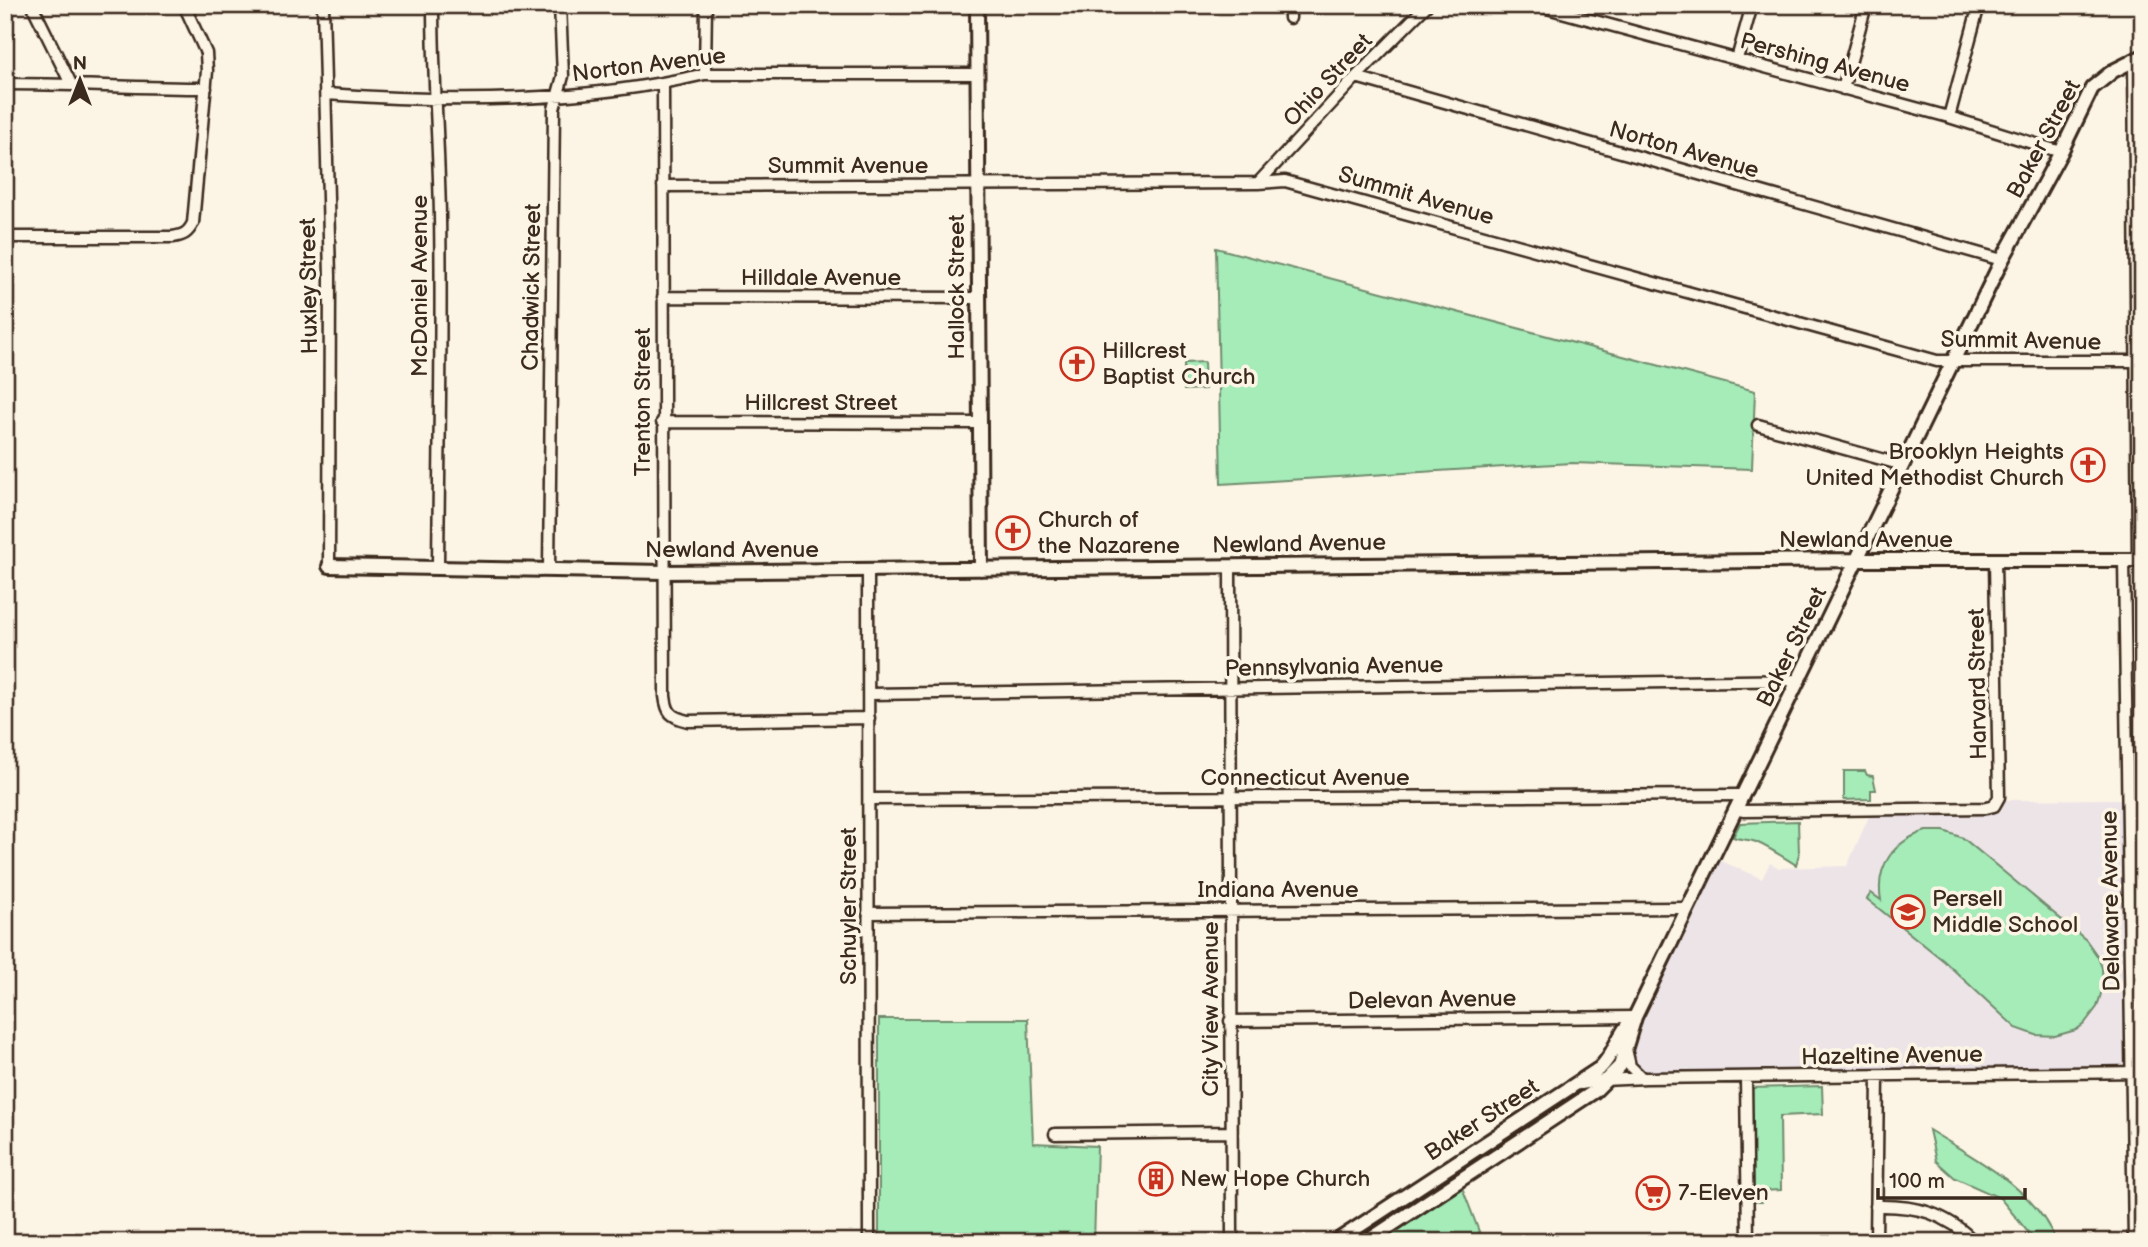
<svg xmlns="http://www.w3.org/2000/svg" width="2148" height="1247" font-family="'Balsamiq Sans',sans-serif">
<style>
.built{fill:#ede4e8}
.green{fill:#a5ecb9;stroke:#708b6c;stroke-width:2}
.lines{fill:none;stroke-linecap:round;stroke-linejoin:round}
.minor-casing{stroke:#3b2a1e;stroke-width:15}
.tertiary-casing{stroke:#3b2a1e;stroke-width:18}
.minor{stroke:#fcf5e5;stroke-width:10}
.tertiary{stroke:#fcf5e5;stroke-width:12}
.labels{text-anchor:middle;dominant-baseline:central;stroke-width:7;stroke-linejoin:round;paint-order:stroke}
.street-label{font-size:23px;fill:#3b2a1e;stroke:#fcf5e5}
.poi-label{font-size:23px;fill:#3b2a1e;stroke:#fcf5e5;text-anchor:start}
</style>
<rect width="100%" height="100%" fill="#fcf5e5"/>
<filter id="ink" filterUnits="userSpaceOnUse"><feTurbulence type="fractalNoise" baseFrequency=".0143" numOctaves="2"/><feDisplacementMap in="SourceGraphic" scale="14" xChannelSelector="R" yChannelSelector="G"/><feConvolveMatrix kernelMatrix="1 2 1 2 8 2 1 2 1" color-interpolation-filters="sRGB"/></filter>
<g filter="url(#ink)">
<path class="built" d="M2123,799L2126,1053L2125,1062L2121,1067L1650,1072L1636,1067L1627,1044L1717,859L1762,879L1770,863L1779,868L1847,866L1870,814L1994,813L2001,811L2003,800Z"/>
<path class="green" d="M1216,248L1755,391L1752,469L1572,463L1221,484Z
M1204,362L1205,389L1184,390V363Z
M1844,771H1865L1867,775L1873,776L1876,790H1871V799L1844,800Z
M1798,821L1799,854L1796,865C1783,857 1770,848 1756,842C1748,839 1741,840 1733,837L1740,823Z
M1926,831H1944L1963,838L2086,940L2098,957L2102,968L2103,987L2097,1007L2084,1024L2076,1030L2055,1036L2036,1035L2016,1028L1944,961L1867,899L1871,893L1881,900C1875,866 1894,841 1926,831Z
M879,1019H1028L1033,1143L1097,1146L1094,1242H879Z
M1822,1086L1823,1114L1780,1116L1781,1190L1761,1191L1762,1202H1751L1750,1088Z
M1929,1130C1974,1158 2037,1189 2056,1242H2033L2032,1237L2000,1198L1955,1178L1936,1161Z
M1460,1182L1483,1242H1369Z"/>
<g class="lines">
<defs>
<path id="minor" d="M32,5L71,84
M323,5L330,276L329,566
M433,5C433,77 439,146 440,217C442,334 439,451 438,567
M1536,5L1949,117L2061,152
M1290,18V5
M1737,59L1752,5
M2134,59L2138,560
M705,74L706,5
M1356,77L2002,260
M5,84C72,84 139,88 206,88
M663,84L665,696C667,713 671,717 688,721L869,718
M1843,89L1866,5
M326,94C451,103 582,103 705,74H976
M1949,117L1979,5
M1258,183L1356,77L1427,5
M663,186L1258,183L1285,181L1937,361H2143
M5,237H173C184,235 188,233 193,223L207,71L206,53L184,5
M663,297L978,298
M662,422L979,423
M1758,425L1903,465
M2124,560L2134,1242
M1230,566L1232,1242
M549,570L554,109L563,76L560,5
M868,571L869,1242
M869,694L1800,680
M869,799L1742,795
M1735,809L1744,811L1986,808L1994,806L1999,797L1995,561
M868,913L1687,908
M1230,1021L1635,1017
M1626,1049L1630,1066L1642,1078
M1746,1077L1748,1242
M1581,1084L1603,1080L1646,1078L2143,1072
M1055,1134L1231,1132
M1876,1206C1915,1205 1947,1213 1974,1242
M1876,1242L1878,1076"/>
<path id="tertiary" d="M977,5L981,569
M329,566L664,572L1857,560H2143
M1335,1242L1600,1068C1614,1055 1617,1036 1630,1022
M1366,1242L1595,1091L1620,1066L1635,1017L2002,260L2061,152L2092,88L2113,71L2143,56"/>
</defs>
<use href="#minor" class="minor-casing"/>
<use href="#tertiary" class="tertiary-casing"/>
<use href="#minor" class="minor"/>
<use href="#tertiary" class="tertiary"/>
</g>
</g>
<defs>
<symbol id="church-ring" viewBox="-11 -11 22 22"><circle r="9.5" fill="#fcf5e5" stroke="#c8321e" stroke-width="1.5"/><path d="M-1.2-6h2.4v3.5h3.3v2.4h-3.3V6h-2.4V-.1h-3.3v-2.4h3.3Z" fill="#c8321e"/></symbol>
<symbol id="school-ring" viewBox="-11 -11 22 22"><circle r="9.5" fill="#fcf5e5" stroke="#c8321e" stroke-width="1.5"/><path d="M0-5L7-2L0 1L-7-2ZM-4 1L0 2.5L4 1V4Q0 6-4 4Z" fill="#c8321e"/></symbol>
<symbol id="building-ring" viewBox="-11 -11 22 22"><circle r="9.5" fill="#fcf5e5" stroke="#c8321e" stroke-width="1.5"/><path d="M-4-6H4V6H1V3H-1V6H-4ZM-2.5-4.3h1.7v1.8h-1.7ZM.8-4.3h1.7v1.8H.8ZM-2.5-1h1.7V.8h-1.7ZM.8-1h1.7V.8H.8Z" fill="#c8321e"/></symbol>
<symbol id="supermarket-ring" viewBox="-11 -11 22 22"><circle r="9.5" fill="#fcf5e5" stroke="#c8321e" stroke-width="1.5"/><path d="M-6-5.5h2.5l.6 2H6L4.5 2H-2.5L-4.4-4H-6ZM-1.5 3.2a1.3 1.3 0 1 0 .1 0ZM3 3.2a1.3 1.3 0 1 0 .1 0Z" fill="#c8321e"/></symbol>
</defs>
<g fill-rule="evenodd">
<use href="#church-ring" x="1058" y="345" width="38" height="38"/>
<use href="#church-ring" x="2069" y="446" width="38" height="38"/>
<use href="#church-ring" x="994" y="514" width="38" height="38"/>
<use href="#school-ring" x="1889" y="893" width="38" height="38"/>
<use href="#building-ring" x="1137" y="1160" width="38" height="38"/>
<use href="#supermarket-ring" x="1634" y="1174" width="38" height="38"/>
</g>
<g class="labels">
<g class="street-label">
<text transform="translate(1825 63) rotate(15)">Pershing Avenue</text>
<text transform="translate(649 65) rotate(-7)">Norton Avenue</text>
<text transform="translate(1328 80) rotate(-47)">Ohio Street</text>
<text transform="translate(2044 139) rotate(-62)">Baker Street</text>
<text transform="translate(1684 150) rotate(16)">Norton Avenue</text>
<text x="848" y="166">Summit Avenue</text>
<text transform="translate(1416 196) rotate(16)">Summit Avenue</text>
<text x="821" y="278">Hilldale Avenue</text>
<text transform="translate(309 286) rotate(-91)">Huxley Street</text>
<text transform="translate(420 286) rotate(-90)">McDaniel Avenue</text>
<text transform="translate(532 287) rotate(-89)">Chadwick Street</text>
<text transform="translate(957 287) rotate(-90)">Hallock Street</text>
<text transform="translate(2021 341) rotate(1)">Summit Avenue</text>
<text transform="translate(643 402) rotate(-90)">Trenton Street</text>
<text x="821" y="403">Hillcrest Street</text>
<text x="1866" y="540">Newland Avenue</text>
<text transform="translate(1299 544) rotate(-1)">Newland Avenue</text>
<text x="732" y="550">Newland Avenue</text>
<text transform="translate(1792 647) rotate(-64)">Baker Street</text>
<text transform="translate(1334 667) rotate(-1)">Pennsylvania Avenue</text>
<text transform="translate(1978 684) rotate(-91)">Harvard Street</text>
<text x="1305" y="778">Connecticut Avenue</text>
<text x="1278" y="890">Indiana Avenue</text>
<text transform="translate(2111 901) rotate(-91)">Delaware Avenue</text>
<text transform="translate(849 906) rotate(-90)">Schuyler Street</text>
<text transform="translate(1432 1000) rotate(-1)">Delevan Avenue</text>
<text transform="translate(1211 1009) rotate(-90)">City View Avenue</text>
<text transform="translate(1892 1056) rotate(-1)">Hazeltine Avenue</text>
<text transform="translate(1482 1120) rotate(-33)">Baker Street</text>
</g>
<g class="poi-label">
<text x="1102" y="351">Hillcrest<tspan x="1102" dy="26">Baptist Church</tspan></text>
<text x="2064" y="452" text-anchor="end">Brooklyn Heights<tspan x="2064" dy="26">United Methodist Church</tspan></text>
<text x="1038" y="520">Church of<tspan x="1038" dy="26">the Nazarene</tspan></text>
<text x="1932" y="899">Persell<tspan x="1932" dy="26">Middle School</tspan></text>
<text x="1180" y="1179">New Hope Church</text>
<text x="1678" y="1193">7-Eleven</text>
</g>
</g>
<rect width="2148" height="1247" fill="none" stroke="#fcf5e5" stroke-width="28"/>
<rect x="14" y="14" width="2120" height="1219" fill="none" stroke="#3b2a1e" stroke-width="2.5" filter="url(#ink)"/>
<g transform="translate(80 80)" stroke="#fcf5e5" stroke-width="5" paint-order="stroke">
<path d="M0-5L12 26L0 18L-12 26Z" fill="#3b2a1e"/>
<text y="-10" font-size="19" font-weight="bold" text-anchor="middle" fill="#3b2a1e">N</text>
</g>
<path d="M1878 1188v10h147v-10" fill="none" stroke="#3b2a1e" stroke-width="3.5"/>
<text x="1889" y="1188" font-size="21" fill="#3b2a1e" stroke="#fcf5e5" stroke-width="5" paint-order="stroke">100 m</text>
</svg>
